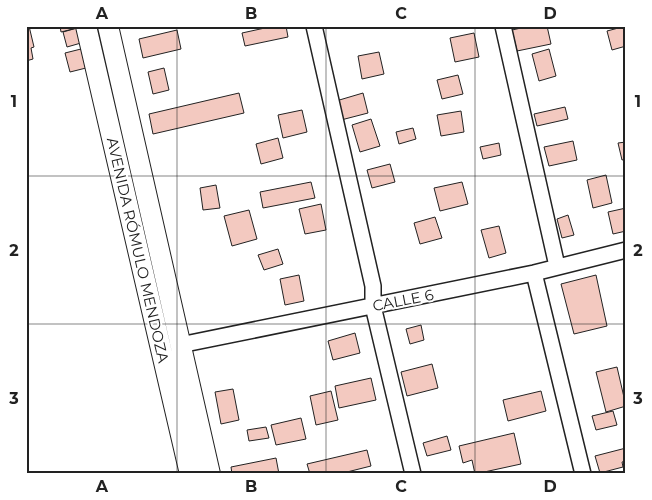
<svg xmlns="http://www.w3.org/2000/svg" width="652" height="500" font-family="Montserrat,sans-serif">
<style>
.building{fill:#f3c9c0;stroke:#222}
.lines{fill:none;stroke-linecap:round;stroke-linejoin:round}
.minor-casing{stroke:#222;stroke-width:18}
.tertiary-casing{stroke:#222;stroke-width:22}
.minor{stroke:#fff;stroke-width:15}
.tertiary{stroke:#fff;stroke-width:20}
.grid{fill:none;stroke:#222;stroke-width:1;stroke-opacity:0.55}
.labels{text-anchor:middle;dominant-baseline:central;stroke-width:4;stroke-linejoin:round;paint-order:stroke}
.street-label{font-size:15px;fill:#222;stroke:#fff}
.neatline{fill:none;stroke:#222;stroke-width:2}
.grid-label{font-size:16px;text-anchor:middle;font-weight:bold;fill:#222}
</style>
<rect width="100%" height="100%" fill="#fff"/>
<path class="building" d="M26,26H29L34,47L31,48L33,59L26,61Z
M60,26H77V28L61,32Z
M274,26H286L288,37L245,46L242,33Z
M530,26H547L551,44L517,51L512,30Z
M626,26V46L612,50L607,31Z
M77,28L81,43L67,47L63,32Z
M177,30L181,49L143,58L139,39Z
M474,33L479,57L455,62L450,38Z
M81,49L86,68L70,72L65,53Z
M549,49L556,76L539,81L532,54Z
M379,52L384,74L362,79L358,56Z
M164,68L169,90L153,94L148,72Z
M458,75L463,94L442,99L437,80Z
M239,93L244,113L153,134L149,114Z
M363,93L368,113L341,120L336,101Z
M565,107L568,119L537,126L534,114Z
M302,110L307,132L283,138L278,115Z
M461,111L464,132L441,136L437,115Z
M371,119L380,146L360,152L352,125Z
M413,128L416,139L399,144L396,132Z
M278,138L283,158L261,164L256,144Z
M573,141L577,160L549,166L544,147Z
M626,142V159L622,160L618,143Z
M499,143L501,155L483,159L480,147Z
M390,164L395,182L372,188L367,170Z
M606,175L612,203L593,208L587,180Z
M311,182L315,198L263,208L260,192Z
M462,182L468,204L440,211L434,188Z
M216,185L220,208L203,210L200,188Z
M321,204L326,230L305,234L299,209Z
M626,208V231L613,234L608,212Z
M249,210L257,239L232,246L224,216Z
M568,215L574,235L562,238L557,219Z
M435,217L442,238L420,244L414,223Z
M499,226L506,253L489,258L481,230Z
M278,249L283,264L264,270L258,255Z
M299,275L304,301L285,305L280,279Z
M596,275L607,326L574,334L561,284Z
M421,325L424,340L410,344L406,329Z
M355,333L360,353L333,360L328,341Z
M432,364L438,388L407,396L401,372Z
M617,367L626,406L606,412L596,372Z
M371,378L376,400L339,408L335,386Z
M233,389L239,420L221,424L215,392Z
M331,391L338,420L316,425L310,396Z
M541,391L546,411L508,421L503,400Z
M613,411L617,425L596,430L592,416Z
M301,418L306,439L276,445L271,425Z
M266,427L269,438L249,441L247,430Z
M514,433L521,464L475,474L472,460L463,463L459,446Z
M447,436L451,450L427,456L423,443Z
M626,448V461L622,462L623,467L600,473L595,456Z
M367,450L371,466L339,474H310L307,464Z
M276,458L279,474H232L231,467Z"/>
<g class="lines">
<defs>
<path id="minor" d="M314,26L373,286V306L413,474
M503,26L557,266
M534,273L583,474
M180,345L534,273L626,250"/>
<path id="tertiary" d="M86,26L190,474
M108,26L210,474"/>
</defs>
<use href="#minor" class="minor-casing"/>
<use href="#tertiary" class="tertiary-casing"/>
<use href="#minor" class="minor"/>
<use href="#tertiary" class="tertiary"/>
</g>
<path class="grid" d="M177,26V474M326,26V474M475,26V474M26,176H626M26,324H626"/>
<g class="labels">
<g class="street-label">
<text transform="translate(138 250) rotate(77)">AVENIDA RÓMULO MENDOZA</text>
<text transform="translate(403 300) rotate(-11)">CALLE 6</text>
</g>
</g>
<rect width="652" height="500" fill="none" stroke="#ffffff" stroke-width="55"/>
<rect x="28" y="28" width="596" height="444" class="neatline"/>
<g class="grid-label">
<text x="102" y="19">A</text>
<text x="251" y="19">B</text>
<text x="401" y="19">C</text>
<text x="550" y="19">D</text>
<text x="14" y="107">1</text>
<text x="638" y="107">1</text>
<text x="14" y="256">2</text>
<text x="638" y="256">2</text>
<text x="14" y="404">3</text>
<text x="638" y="404">3</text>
<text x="102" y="492">A</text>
<text x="251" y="492">B</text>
<text x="401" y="492">C</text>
<text x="550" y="492">D</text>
</g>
</svg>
